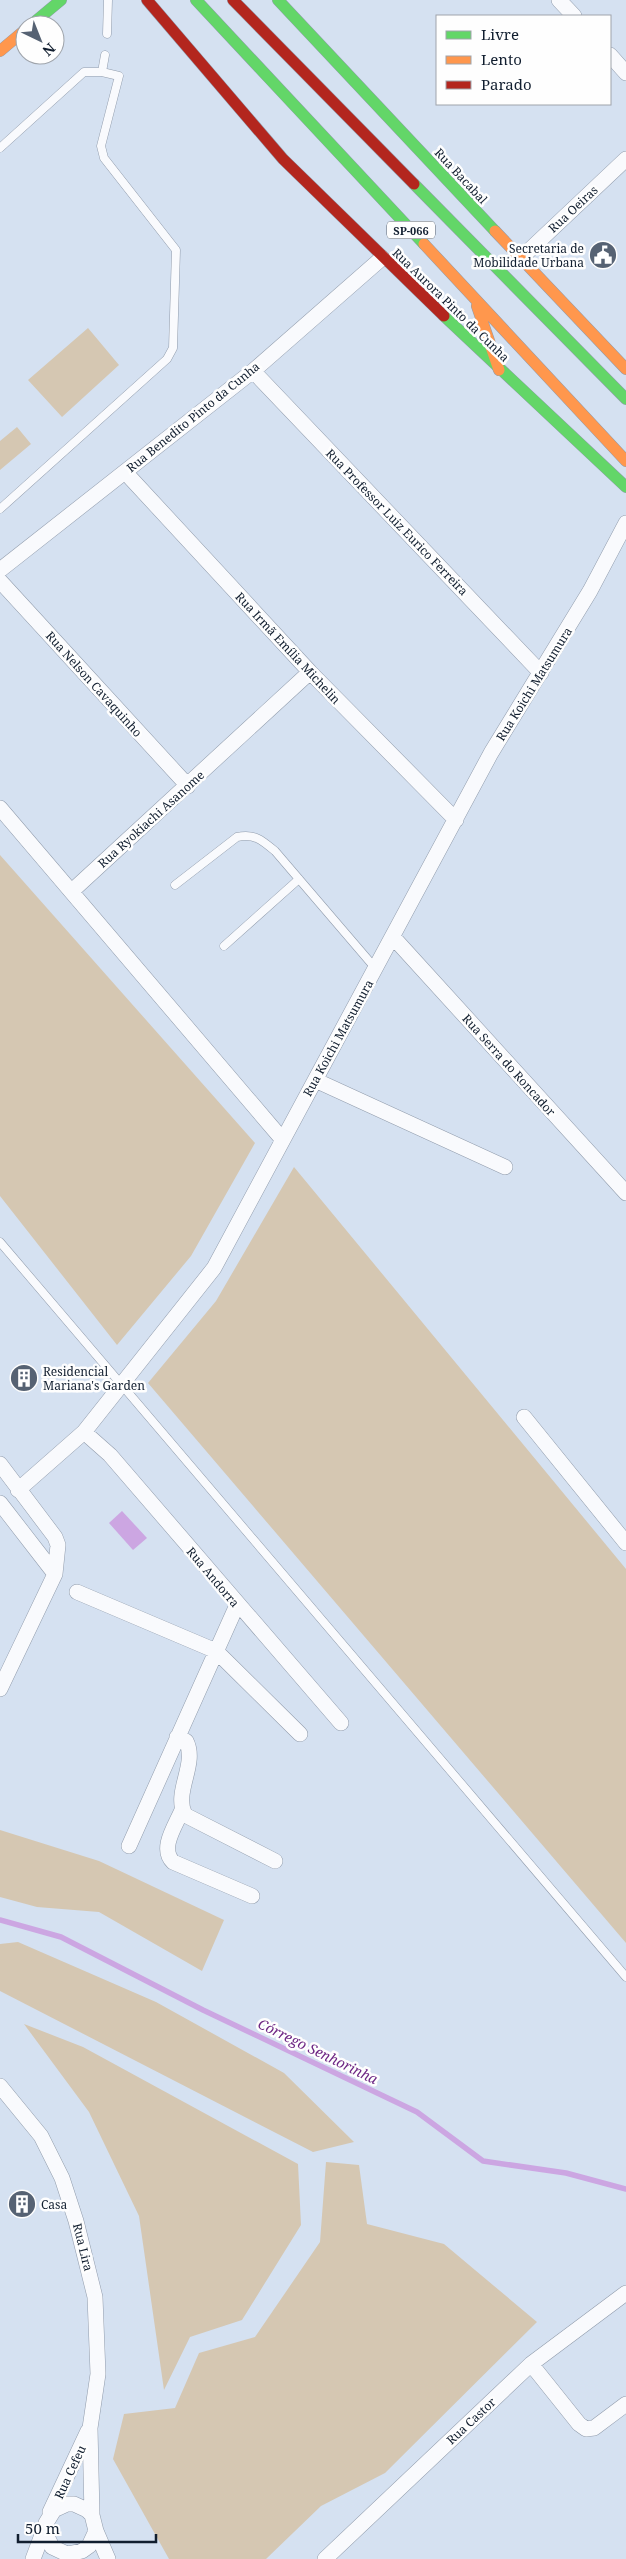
<svg xmlns="http://www.w3.org/2000/svg" width="626" height="2559" font-family="'Noto Serif',serif">
<style>
.green{fill:#d5c7b2}
.water{fill:#cca6e2}
.lines{fill:none;stroke-linecap:round;stroke-linejoin:round}
.stream{stroke:#cca6e2;stroke-width:5.5}
.lane-casing{stroke:#919cac;stroke-width:9}
.street-casing{stroke:#919cac;stroke-width:16}
.fast-casing{stroke:#919cac;stroke-width:12}
.slow-casing{stroke:#919cac;stroke-width:12}
.jam-casing{stroke:#919cac;stroke-width:12}
.lane{stroke:#f9fafd;stroke-width:8}
.street{stroke:#f9fafd;stroke-width:15}
.fast{stroke:#63d668;stroke-width:11}
.slow{stroke:#ff974d;stroke-width:11}
.jam{stroke:#b3261e;stroke-width:11}
.labels{text-anchor:middle;dominant-baseline:central;stroke-width:5;stroke-linejoin:round;paint-order:stroke}
.shield{fill:#fefefe;stroke:#58616d;stroke-width:1}
.shield-label{font-size:11px;font-weight:bold;fill:#111e2f}
.street-label{font-size:12px;fill:#111e2f;stroke:#fefefe}
.poi-label{font-size:12px;fill:#111e2f;stroke:#fefefe;text-anchor:start}
.water-label{font-size:14px;font-style:italic;fill:#6e2784;stroke:#fefefe}
</style>
<rect width="100%" height="100%" fill="#d5e1f1"/>
<path class="green" d="M88,328L119,365L62,417L28,380Z
M17,427L31,444L0,470V441Z
M0,855L255,1143L191,1256L117,1345L0,1196Z
M294,1167L626,1569V1943L148,1383L216,1301Z
M0,1830L99,1861L224,1920L202,1971L99,1912L37,1907L0,1897Z
M18,1942L156,2002L284,2073L354,2142L313,2152L0,1991V1944Z
M24,2024L83,2047L298,2164L301,2225L242,2320L190,2337L164,2390L139,2216L89,2112Z
M326,2162L359,2165L367,2224L444,2244L537,2322L385,2473L321,2506L266,2559H169L113,2459L124,2414L175,2408L199,2353L255,2337L320,2242Z"/>
<path class="water" d="M122,1511L147,1538L133,1550L109,1523Z"/>
<g class="lines">
<path class="stream" d="M0,1920L61,1937L203,2010L417,2112L483,2161L566,2173L626,2189"/>
<defs>
<path id="lane" d="M107,34L108,0
M102,72L105,55
M0,148L84,72H102L119,76L101,146L104,158L176,250L173,348L167,359L0,509
M175,885L237,837C254,833 262,840 275,851L376,969
M224,946L299,879
M0,1242L626,1977"/>
<path id="street" d="M559,0L574,16
M610,55L626,73
M520,259L626,159
M253,371L541,673
M125,472L310,672L456,820
M0,570L253,371L382,258
M0,581L188,786
M0,808L282,1139
M72,891L310,672
M393,937L626,1193
M315,1080L505,1167
M524,1417L626,1543
M84,1432L110,1455L341,1723
M0,1464L55,1537L58,1545L55,1574L0,1689
M18,1490L84,1432L214,1268L491,753L590,591L626,523
M0,1503L55,1574
M77,1592L216,1651L300,1734
M177,1737L186,1741C198,1764 173,1792 185,1815L275,1861
M182,1810C176,1825 159,1848 173,1862L252,1896
M129,1846L237,1605
M0,2086L41,2136L62,2178L76,2221L95,2297L98,2374L90,2428L92,2515L96,2531L89,2546L82,2551L67,2554L52,2547L45,2532L46,2523L54,2510L67,2504H74L87,2510L92,2515
M531,2364L579,2424L586,2429L594,2428L626,2404
M50,2512L88,2431
M96,2531L108,2559
M33,2559L45,2527
M325,2559L531,2364L626,2293"/>
<path id="fast" d="M196,0L424,244
M278,0L495,231
M31,25L61,0
M414,184L626,399
M444,316L626,487"/>
<path id="slow" d="M0,51L25,30
M495,231L626,369
M424,244L626,461
M477,306L499,370"/>
<path id="jam" d="M147,0L283,159L444,316
M233,0L414,184"/>
</defs>
<use href="#lane" class="lane-casing"/>
<use href="#street" class="street-casing"/>
<use href="#fast" class="fast-casing"/>
<use href="#slow" class="slow-casing"/>
<use href="#jam" class="jam-casing"/>
<use href="#lane" class="lane"/>
<use href="#street" class="street"/>
<use href="#fast" class="fast"/>
<use href="#slow" class="slow"/>
<use href="#jam" class="jam"/>
</g>
<defs>
<symbol id="civic-disc" viewBox="-11 -11 22 22"><circle r="9.5" fill="#566273" stroke="#fefefe"/><path d="M-.6-6.5H3V-4.5H.6V-3L4-1V1h2V6H-6V1h2V-1L-.6-3ZM-1.2 2.5V6h2.4V2.5Z" fill="#fff"/></symbol>
<symbol id="building-disc" viewBox="-11 -11 22 22"><circle r="9.5" fill="#566273" stroke="#fefefe"/><path d="M-4-6H4V6H1V3H-1V6H-4ZM-2.5-4.3h1.7v1.8h-1.7ZM.8-4.3h1.7v1.8H.8ZM-2.5-1h1.7V.8h-1.7ZM.8-1h1.7V.8H.8Z" fill="#fff"/></symbol>
</defs>
<g fill-rule="evenodd">
<use href="#civic-disc" x="587" y="239" width="32" height="32"/>
<use href="#building-disc" x="8" y="1362" width="32" height="32"/>
<use href="#building-disc" x="6" y="2188" width="32" height="32"/>
</g>
<g class="labels">
<rect class="shield" x="387" y="221.5" width="48" height="17" rx="4"/>
<g class="shield-label">
<text x="411" y="230">SP-066</text>
</g>
<g class="street-label">
<text transform="translate(461 176) rotate(47)">Rua Bacabal</text>
<text transform="translate(573 209) rotate(-43)">Rua Oeiras</text>
<text transform="translate(451 305) rotate(44)">Rua Aurora Pinto da Cunha</text>
<text transform="translate(193 417) rotate(-39)">Rua Benedito Pinto da Cunha</text>
<text transform="translate(397 522) rotate(46)">Rua Professor Luiz Eurico Ferreira</text>
<text transform="translate(288 648) rotate(47)">Rua Irmã Emília Michelin</text>
<text transform="translate(94 684) rotate(48)">Rua Nelson Cavaquinho</text>
<text transform="translate(534 684) rotate(-58)">Rua Koichi Matsumura</text>
<text transform="translate(151 819) rotate(-42)">Rua Ryokiachi Asanome</text>
<text transform="translate(338 1038) rotate(-61)">Rua Koichi Matsumura</text>
<text transform="translate(509 1065) rotate(48)">Rua Serra do Roncador</text>
<text transform="translate(213 1577) rotate(50)">Rua Andorra</text>
<text transform="translate(83 2247) rotate(76)">Rua Lira</text>
<text transform="translate(471 2421) rotate(-43)">Rua Castor</text>
<text transform="translate(70 2472) rotate(-65)">Rua Cefeu</text>
</g>
<g class="poi-label">
<text x="584" y="248" text-anchor="end">Secretaria de<tspan x="584" dy="14">Mobilidade Urbana</tspan></text>
<text x="43" y="1371">Residencial<tspan x="43" dy="14">Mariana's Garden</tspan></text>
<text x="41" y="2204">Casa</text>
</g>
<g class="water-label">
<text transform="translate(318 2051) rotate(26)">Córrego Senhorinha</text>
</g>
</g>
<rect x="436" y="15" width="175" height="90" fill="#fefefe" stroke="#9fa4ab"/>
<rect x="446" y="31" width="25" height="8" fill="#63d668" stroke="#9fa4ab"/>
<text x="481" y="40" font-size="15" fill="#111e2f">Livre</text>
<rect x="446" y="56" width="25" height="8" fill="#ff974d" stroke="#9fa4ab"/>
<text x="481" y="65" font-size="15" fill="#111e2f">Lento</text>
<rect x="446" y="81" width="25" height="8" fill="#b3261e" stroke="#9fa4ab"/>
<text x="481" y="90" font-size="15" fill="#111e2f">Parado</text>
<g transform="translate(40 40) rotate(137)"><circle r="24" fill="#fefefe" stroke="#9fa4ab"/>
<path d="M0-4L9 19L0 12L-9 19Z" fill="#566273"/>
<text y="-8" font-size="14" font-weight="bold" text-anchor="middle" fill="#111e2f">N</text>
</g>
<path d="M18 2534v8h138v-8" fill="none" stroke="#111e2f" stroke-width="2.5"/>
<text x="25" y="2534" font-size="15" fill="#111e2f" stroke="#fefefe" stroke-width="4" paint-order="stroke">50 m</text>
</svg>
